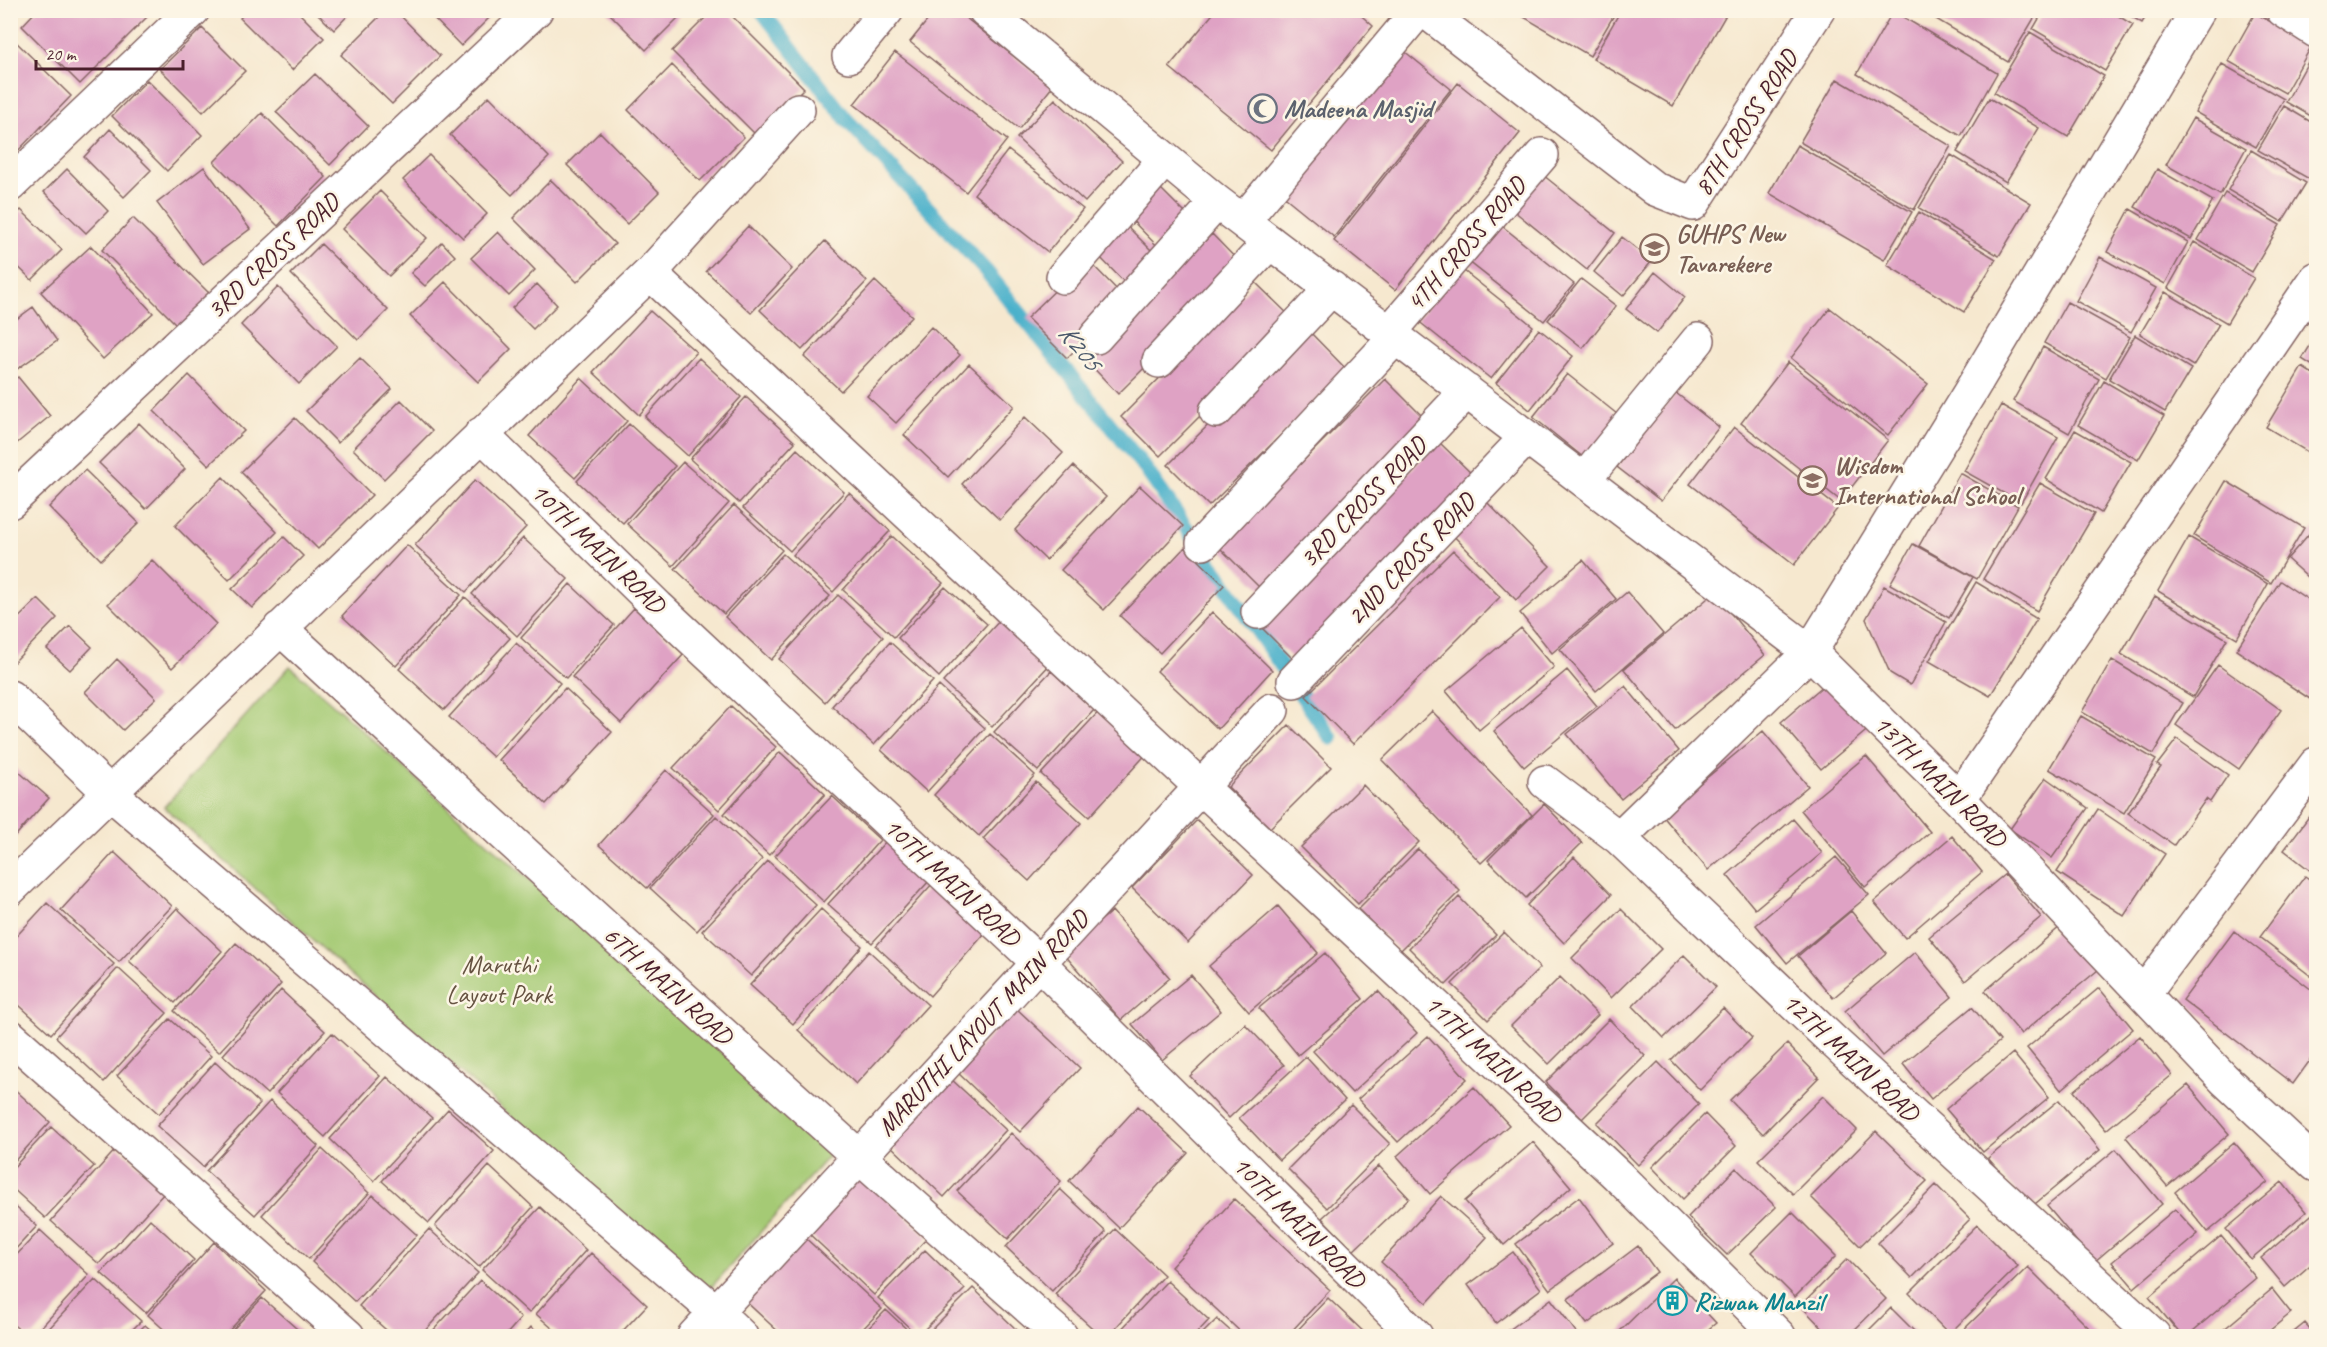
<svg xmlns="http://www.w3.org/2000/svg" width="2327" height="1347" font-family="Caveat,sans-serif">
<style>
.green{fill:#a5ca74;stroke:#787450;stroke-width:1.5}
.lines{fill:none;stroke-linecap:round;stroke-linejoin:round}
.stream{stroke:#4cb1cb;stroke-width:15}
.building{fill:#dfa2c4}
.minor-casing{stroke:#866564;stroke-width:36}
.minor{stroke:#fff;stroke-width:33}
.labels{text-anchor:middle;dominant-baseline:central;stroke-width:5;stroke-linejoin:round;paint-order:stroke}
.worship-label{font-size:26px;font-weight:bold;fill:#5b616d;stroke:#fcf5e5;text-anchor:start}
.street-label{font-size:26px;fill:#4a1f2b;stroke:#fcf5e5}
.education-label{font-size:26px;font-weight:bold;fill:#785e54;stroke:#fcf5e5;text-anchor:start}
.park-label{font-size:26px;fill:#655241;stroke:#fcf5e5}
.culture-label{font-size:26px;font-weight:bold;fill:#0d838f;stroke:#fcf5e5;text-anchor:start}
.water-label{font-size:27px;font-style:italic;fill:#4b596b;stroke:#fcf5e5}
</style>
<rect width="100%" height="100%" fill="#fcf5e5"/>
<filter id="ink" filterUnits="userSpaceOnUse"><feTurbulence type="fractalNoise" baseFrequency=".0167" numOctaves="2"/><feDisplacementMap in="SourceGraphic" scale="12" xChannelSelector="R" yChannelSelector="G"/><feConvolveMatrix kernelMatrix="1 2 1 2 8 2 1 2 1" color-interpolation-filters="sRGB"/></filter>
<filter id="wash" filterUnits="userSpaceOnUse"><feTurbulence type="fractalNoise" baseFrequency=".008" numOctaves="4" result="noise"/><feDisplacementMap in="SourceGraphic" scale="24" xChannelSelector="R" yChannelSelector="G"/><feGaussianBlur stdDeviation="1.35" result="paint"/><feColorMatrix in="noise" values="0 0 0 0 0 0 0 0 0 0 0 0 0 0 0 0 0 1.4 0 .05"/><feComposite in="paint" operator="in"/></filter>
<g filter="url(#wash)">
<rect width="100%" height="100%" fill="#f6e8cf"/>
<path class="green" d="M290,666L833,1151L707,1292L164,807Z"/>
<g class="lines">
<path class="stream" d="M761,10L846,119L986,271L1145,468L1331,738"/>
</g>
<g id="blocks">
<path class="building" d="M10,10H19L12,18Z
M37,10H143L148,16L80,84L22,26Z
M248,10H296L324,38L292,70L240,18Z
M314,10H353L334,30Z
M386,10H395L440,56L392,104L341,55Z
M426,10H497L461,46Z
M606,10H675L680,16L646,50Z
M713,10H726L804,88L756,135L672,51Z
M936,10H956L1052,87L1019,129L910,42Z
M1216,10H1355L1373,26L1271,150L1169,67Z
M1512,10H1617L1590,56Z
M1621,10H1723L1727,13L1673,106L1593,59Z
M1921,10H2039L2008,62Z
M2044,10H2109L2133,25L2105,71L2033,29Z
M2121,10H2150L2142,23Z
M1893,11L1997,73L1961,136L1857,74Z
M2255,13L2312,45L2285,93L2228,61Z
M202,28L245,71L203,112L160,69Z
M2030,32L2104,76L2068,137L1994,93Z
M10,36L71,96L10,159Z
M1398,46L1451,89L1334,237L1281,194Z
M2314,51L2316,53V119L2286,102Z
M895,52L1007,140L966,192L854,104Z
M2222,64L2284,99L2256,147L2195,112Z
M672,65L744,137L700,181L628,110Z
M315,74L368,126L330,165L276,112Z
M1837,79L1951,146L1914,210L1800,142Z
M147,80L202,135L167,171L112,116Z
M1458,83L1520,133L1395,290L1334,241Z
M489,96L549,157L512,195L450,135Z
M1989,98L2039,128L2006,182L1957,152Z
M1055,99L1122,161L1085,202L1017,138Z
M2284,106L2316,125V170L2311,180L2258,150Z
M262,113L326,177L278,226L214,162Z
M2193,118L2246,148L2220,195L2166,165Z
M110,129L151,170L124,197L84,157Z
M600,132L659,192L627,224L567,165Z
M1797,145L1912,212L1884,260L1769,193Z
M1008,150L1083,209L1048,252L974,194Z
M2251,150L2306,183L2282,222L2228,190Z
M429,155L487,214L463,238L403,180Z
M1951,155L2031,203L1999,256L1919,208Z
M204,167L250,229L203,264L157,203Z
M67,169L108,211L86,233L44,192Z
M2157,169L2213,201L2191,239L2135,207Z
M1543,175L1615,233L1587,270L1514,211Z
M551,180L615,244L577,282L513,218Z
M1155,183L1194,222L1164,253L1125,213Z
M380,191L427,238L389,276L342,229Z
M2225,193L2280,225L2252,272L2198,240Z
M2130,209L2188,242L2165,284L2107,252Z
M21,210L62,250L32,280L10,259V220Z
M1919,212L1996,259L1964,312L1887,265Z
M133,218L214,298L182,330L102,250Z
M1122,221L1160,259L1131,289L1093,250Z
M1497,222L1574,284L1544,321L1468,261Z
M748,226L792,269L751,313L706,271Z
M498,232L535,270L509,296L471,258Z
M1212,234L1245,268L1118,394L1086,360Z
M1622,237L1652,261L1623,296L1594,272Z
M825,241L867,281L802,350L760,310Z
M442,242L455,256L425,286L411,273Z
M2194,242L2254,278L2227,323L2168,288Z
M321,244L388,310L358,340L291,274Z
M91,246L153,313L103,359L41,292Z
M2100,257L2156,288L2131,332L2076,301Z
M1087,259L1126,299L1067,358L1027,318Z
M1459,267L1533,326L1491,379L1417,320Z
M1655,272L1685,297L1657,333L1626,309Z
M1581,279L1616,306L1583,348L1548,320Z
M875,281L912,316L841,391L804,357Z
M445,282L511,349L478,382L410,316Z
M1255,282L1295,321L1160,456L1121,417Z
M537,284L557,305L533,329L512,308Z
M278,287L337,346L299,384L241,325Z
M2165,292L2219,324L2193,366L2140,334Z
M2067,302L2130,337L2106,378L2044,343Z
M33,307L57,341L10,374V324Z
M1830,308L1928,384L1888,435L1791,358Z
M650,311L696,352L639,415L593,372Z
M931,327L960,355L896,423L867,396Z
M1306,328L1347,370L1209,506L1168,465Z
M1539,329L1573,356L1530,410L1496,383Z
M2135,335L2191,369L2165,412L2109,379Z
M2316,336V368L2302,359Z
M2043,347L2099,379L2069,433L2013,401Z
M360,358L392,389L338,443L306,411Z
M699,358L741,397L688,456L645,417Z
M1788,362L1888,440L1841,501L1741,423Z
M969,364L1014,406L948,477L904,435Z
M2302,367L2316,376V457L2266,427Z
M1567,374L1622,418L1588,461L1533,417Z
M189,375L244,431L209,465L154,411Z
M18,377L50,416L10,449V383Z
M581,378L627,421L575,478L529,436Z
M1385,379L1429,423L1262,590L1218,546Z
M2104,381L2164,416L2138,460L2078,425Z
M1676,393L1719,427L1661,501L1617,467Z
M746,397L795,442L739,503L690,459Z
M401,400L432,431L384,479L353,449Z
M2001,405L2058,437L2021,503L1964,471Z
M1025,417L1063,453L1000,520L962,484Z
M295,418L372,495L318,549L241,472Z
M139,423L185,469L146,509L99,463Z
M629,424L675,466L623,523L577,481Z
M1734,427L1838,508L1794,565L1690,484Z
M2075,430L2131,462L2101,513L2046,479Z
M1439,442L1478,480L1295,661L1257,623Z
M797,449L844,492L790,551L743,508Z
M683,462L729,503L673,566L627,524Z
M1073,466L1106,497L1046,560L1015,530Z
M85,470L139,523L101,560L49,507Z
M1960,473L2018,506L1977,579L1919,546Z
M223,477L277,532L229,580L175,526Z
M475,480L526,527L466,592L415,545Z
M2226,481L2304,528L2271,583L2194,536Z
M2040,483L2094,514L2037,611L1983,579Z
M1140,486L1183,526L1104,610L1061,570Z
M849,493L890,531L833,592L793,555Z
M1479,494L1550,566L1516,600L1445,527Z
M734,505L782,550L724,614L675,569Z
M2316,526V585L2287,559Z
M892,536L943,583L894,637L843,590Z
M284,537L303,556L252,608L232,589Z
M2189,537L2268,584L2237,638L2158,591Z
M523,538L568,579L517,636L472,594Z
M1913,544L1973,577L1949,618L1890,584Z
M407,545L461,595L396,666L342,616Z
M1185,547L1224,585L1160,653L1120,616Z
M1453,550L1500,597L1353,744L1306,696Z
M783,554L830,596L771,660L725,617Z
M152,560L216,624L172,668L108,604Z
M1583,560L1616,599L1552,653L1520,613Z
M2280,581L2316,605V703L2236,650Z
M1976,582L2037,619L1990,696L1929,661Z
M570,584L614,625L566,678L521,638Z
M1884,586L1946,622L1910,685L1890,673L1866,619Z
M945,587L987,624L939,677L898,638Z
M1627,592L1663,634L1596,691L1560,649Z
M1714,593L1765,655L1675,730L1624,669Z
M838,595L883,637L825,702L779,659Z
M2155,596L2227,639L2193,697L2121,654Z
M465,597L510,638L444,710L399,669Z
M38,599L57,618L14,662L10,659V626Z
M634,608L684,654L621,723L572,677Z
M1212,612L1272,670L1218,729L1157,671Z
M1002,618L1052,662L992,727L943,682Z
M70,626L92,647L70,670L47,649Z
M1521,628L1554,667L1479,730L1446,691Z
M890,642L933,681L874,745L832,706Z
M516,643L560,683L493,757L449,717Z
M117,659L156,698L123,730L85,692Z
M2112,660L2183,703L2153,754L2082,712Z
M2218,665L2281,710L2239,769L2176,725Z
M1567,670L1597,706L1524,767L1494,731Z
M1051,671L1094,710L1038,771L994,732Z
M1831,679L1871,727L1821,769L1781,722Z
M939,686L985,728L927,792L881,750Z
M1625,686L1679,751L1621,799L1567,734Z
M565,688L612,732L546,804L499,760Z
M731,706L776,747L719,810L673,768Z
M1103,707L1150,750L1089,817L1041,774Z
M1432,711L1532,815L1481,863L1382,760Z
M2081,716L2156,760L2124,813L2049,769Z
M1289,725L1331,767L1270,828L1228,787Z
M1763,731L1808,786L1708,870L1662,815Z
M990,734L1035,775L979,836L934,795Z
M2177,739L2228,775L2210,802L2206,799L2174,845L2128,813L2161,767L2157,765Z
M780,752L825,794L769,855L724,814Z
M1866,756L1930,832L1865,887L1801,810Z
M10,764L49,798L10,842Z
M666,770L714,814L647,888L599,845Z
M2046,778L2088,808L2052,858L2010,829Z
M1036,782L1081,823L1029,881L983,839Z
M1363,785L1419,842L1358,904L1301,847Z
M832,796L880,840L824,902L775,856Z
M1544,804L1582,843L1526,898L1488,860Z
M2316,807V875L2284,850Z
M2098,809L2165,854L2124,916L2057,872Z
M716,816L762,859L697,931L650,888Z
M1793,819L1822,853L1755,909L1727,875Z
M1197,820L1253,875L1188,943L1132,888Z
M1952,836L1982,872L1905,938L1874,902Z
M887,840L930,880L872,943L828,904Z
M1418,849L1460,891L1400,951L1358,909Z
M114,852L172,906L119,962L61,910Z
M1574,857L1611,895L1564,943L1527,905Z
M1836,857L1869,895L1787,963L1756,925Z
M768,861L816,905L751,976L702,931Z
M2005,874L2041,917L1965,981L1929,937Z
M2305,876L2316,884V980L2260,937Z
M933,883L986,932L930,996L876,946Z
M1459,897L1496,935L1446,985L1409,948Z
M47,903L114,964L51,1034L10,997V943Z
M1278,906L1318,953L1249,1012L1209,966Z
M177,908L222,951L175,1003L129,961Z
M821,909L862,946L793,1024L750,985Z
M1621,909L1661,949L1611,998L1572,958Z
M1112,911L1170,978L1121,1020L1063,953Z
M1851,911L1886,953L1833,998L1798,956Z
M2061,926L2098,970L2021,1034L1985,991Z
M2234,931L2316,993V1052L2293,1084L2183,1000Z
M1504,932L1540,968L1488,1020L1452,984Z
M236,943L281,984L219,1052L174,1011Z
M869,951L928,1005L856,1084L798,1030Z
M1915,952L1952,997L1882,1056L1845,1011Z
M1325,953L1363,999L1298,1055L1259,1008Z
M1684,955L1716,987L1664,1038L1633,1006Z
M118,968L167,1013L104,1082L56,1037Z
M1191,975L1221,1011L1162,1060L1132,1024Z
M1560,977L1598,1015L1549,1064L1511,1026Z
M2099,988L2133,1029L2061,1090L2027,1048Z
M281,990L325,1031L267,1094L223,1055Z
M1378,991L1417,1033L1352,1093L1313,1051Z
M1972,1007L2000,1041L1931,1099L1903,1064Z
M1016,1008L1080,1068L1020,1132L957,1072Z
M1723,1008L1752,1038L1700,1090L1671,1060Z
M170,1019L211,1056L159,1114L117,1076Z
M1609,1019L1645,1056L1582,1119L1546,1082Z
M1245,1024L1284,1065L1229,1118L1190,1076Z
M332,1033L380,1076L325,1137L277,1093Z
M1428,1036L1467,1079L1398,1142L1358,1099Z
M2140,1036L2172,1075L2106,1130L2074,1091Z
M1787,1044L1819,1077L1763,1134L1730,1100Z
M2013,1053L2049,1097L1983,1152L1946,1109Z
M1306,1057L1345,1100L1279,1160L1239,1118Z
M215,1062L260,1104L203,1167L157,1126Z
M1658,1062L1699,1104L1638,1165L1597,1123Z
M387,1077L432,1118L374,1181L330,1139Z
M950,1078L1006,1130L944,1197L889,1144Z
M10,1085L50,1122L10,1166Z
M2188,1085L2229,1134L2167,1186L2126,1137Z
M1474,1087L1509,1125L1430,1194L1397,1156Z
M1823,1096L1857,1130L1793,1194L1758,1160Z
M2059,1100L2100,1150L2030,1208L1988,1158Z
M270,1101L318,1146L255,1215L206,1171Z
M1351,1105L1390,1144L1327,1208L1288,1169Z
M1138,1106L1188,1153L1119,1228L1069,1181Z
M448,1109L494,1151L429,1223L382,1181Z
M1705,1114L1736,1146L1683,1199L1652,1167Z
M51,1127L94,1166L45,1218L10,1186V1171Z
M1876,1131L1927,1181L1860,1246L1811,1197Z
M1011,1133L1061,1181L1008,1239L957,1191Z
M1533,1142L1571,1187L1504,1245L1465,1201Z
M2234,1142L2268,1182L2208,1232L2175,1192Z
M118,1147L166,1191L99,1264L51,1221Z
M322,1149L369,1193L309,1259L262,1215Z
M2116,1149L2162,1204L2094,1262L2047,1206Z
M489,1166L533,1207L479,1267L435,1226Z
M1379,1166L1409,1198L1353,1251L1322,1218Z
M1736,1168L1776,1207L1727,1255L1688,1217Z
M857,1172L928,1237L874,1295L804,1229Z
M2282,1182L2306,1212L2251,1259L2226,1229Z
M1936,1185L1970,1219L1912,1278L1878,1243Z
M1060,1189L1106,1232L1052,1291L1006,1247Z
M373,1195L417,1235L355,1302L312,1262Z
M1441,1196L1487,1237L1427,1303L1381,1262Z
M1579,1197L1613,1243L1550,1290L1516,1244Z
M1234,1199L1330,1290L1287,1336H1245L1171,1267Z
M10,1202L37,1226L10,1255Z
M540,1207L586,1250L529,1313L482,1270Z
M2175,1209L2198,1234L2134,1288L2112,1262Z
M2316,1211V1260L2285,1287L2261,1258Z
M1792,1212L1836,1256L1795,1297L1751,1253Z
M150,1219L194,1260L146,1313L101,1273Z
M1977,1225L2018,1266L1949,1334L1909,1293Z
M429,1229L478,1273L420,1336H393L359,1306Z
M1115,1229L1164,1275L1108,1336H1101L1055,1294Z
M40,1230L89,1275L33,1336H27L10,1322V1262Z
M800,1233L882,1309L856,1336H783L741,1297Z
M2221,1236L2256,1278L2187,1336H2182L2149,1297Z
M214,1242L266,1291L224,1336H171L148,1315Z
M1638,1246L1657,1272L1587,1324L1568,1299Z
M925,1250L965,1289L918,1336L878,1298Z
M1513,1252L1541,1289L1496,1323L1468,1285Z
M591,1253L647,1305L618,1336H561L536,1314Z
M1847,1259L1886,1299L1848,1336H1830L1801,1306Z
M2028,1267L2097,1336H1957Z
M1674,1278L1716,1323L1700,1336H1623L1619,1332Z
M95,1279L141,1321L126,1336H42Z
M480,1280L521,1318L505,1336H428Z
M1167,1281L1209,1320L1194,1336H1115Z
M973,1288L1018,1331L1013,1336H925Z
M2272,1289L2291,1313L2263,1336H2216Z
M262,1298L305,1336H227Z
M1328,1298L1368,1336H1292Z
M1551,1299L1579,1336H1501Z
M1891,1308L1919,1336H1863Z
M886,1310L914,1336H861Z
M1217,1319L1236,1336H1200Z
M2305,1323L2316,1336H2289Z
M145,1325L158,1336H134Z
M531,1327L541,1336H523Z
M1028,1328L1037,1336H1019Z"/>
</g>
</g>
<g filter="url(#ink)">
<use href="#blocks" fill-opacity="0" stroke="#866564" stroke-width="1.5"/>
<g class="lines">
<defs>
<path id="minor" d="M985,10L1217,202L1810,652L1959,799L2224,1079L2316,1165
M1424,10L1655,189L1693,204L1818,10
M2283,10L2316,31
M849,56L887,10
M10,185L193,10
M1243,221L1419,10
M650,273L1617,1175L1779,1336
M1063,277L1165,159
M1390,332L1542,155
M1096,337L1217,202
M1159,361L1270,242
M1216,411L1332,288
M481,434L658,607L1039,963L1416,1336
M1584,480L1698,340
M10,502L536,10
M1203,543L1396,337
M1258,612L1467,391
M280,628C538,867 797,1104 1061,1336
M1294,681L1527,437
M10,697L109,792L716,1312L741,1336
M1545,782L1619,838L1832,1040L2154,1336
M1959,799L2316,279
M1619,838L1810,652L1970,392L2198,10
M10,889L650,273L798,110
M2144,993L2316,764
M10,1036L348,1336
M694,1336L1272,710"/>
</defs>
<use href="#minor" class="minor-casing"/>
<use href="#minor" class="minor"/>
</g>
</g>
<defs>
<symbol id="mosque-ring" viewBox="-11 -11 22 22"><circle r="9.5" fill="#fcf5e5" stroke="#6b7280" stroke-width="1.5"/><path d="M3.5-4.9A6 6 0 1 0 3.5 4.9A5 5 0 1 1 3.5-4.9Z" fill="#6b7280"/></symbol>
<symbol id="school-ring" viewBox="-11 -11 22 22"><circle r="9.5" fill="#fcf5e5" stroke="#8d6e63" stroke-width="1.5"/><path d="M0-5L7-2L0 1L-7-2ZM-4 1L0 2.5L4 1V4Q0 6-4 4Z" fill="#8d6e63"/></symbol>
<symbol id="university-ring" viewBox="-11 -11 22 22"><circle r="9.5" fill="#fcf5e5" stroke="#8d6e63" stroke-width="1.5"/><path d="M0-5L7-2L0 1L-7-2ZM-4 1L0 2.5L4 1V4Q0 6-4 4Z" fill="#8d6e63"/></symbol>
<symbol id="building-ring" viewBox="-11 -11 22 22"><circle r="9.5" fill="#fcf5e5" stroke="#0f9aa8" stroke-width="1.5"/><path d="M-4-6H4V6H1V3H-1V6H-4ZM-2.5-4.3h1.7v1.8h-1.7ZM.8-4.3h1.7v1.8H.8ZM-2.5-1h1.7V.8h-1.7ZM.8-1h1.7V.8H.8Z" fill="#0f9aa8"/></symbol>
</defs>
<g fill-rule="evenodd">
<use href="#mosque-ring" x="1246" y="92" width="33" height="33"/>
<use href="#school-ring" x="1638" y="232" width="33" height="33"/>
<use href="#university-ring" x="1796" y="464" width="33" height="33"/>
<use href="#building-ring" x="1656" y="1284" width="33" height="33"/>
</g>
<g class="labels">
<g class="worship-label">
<text x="1284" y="108">Madeena Masjid</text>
</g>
<g class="street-label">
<text transform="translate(1746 123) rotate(-57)">8TH CROSS ROAD</text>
<text transform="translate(1466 244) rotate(-49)">4TH CROSS ROAD</text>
<text transform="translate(273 256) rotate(-43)">3RD CROSS ROAD</text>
<text transform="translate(1363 502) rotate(-46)">3RD CROSS ROAD</text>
<text transform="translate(598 548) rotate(44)">10TH MAIN ROAD</text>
<text transform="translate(1411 559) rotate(-46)">2ND CROSS ROAD</text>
<text transform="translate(1940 781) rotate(45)">13TH MAIN ROAD</text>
<text transform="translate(952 882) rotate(43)">10TH MAIN ROAD</text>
<text transform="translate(668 985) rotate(42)">6TH MAIN ROAD</text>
<text transform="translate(983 1023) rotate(-47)">MARUTHI LAYOUT MAIN ROAD</text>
<text transform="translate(1851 1057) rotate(43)">12TH MAIN ROAD</text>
<text transform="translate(1493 1059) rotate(43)">11TH MAIN ROAD</text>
<text transform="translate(1299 1222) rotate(45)">10TH MAIN ROAD</text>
</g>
<g class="education-label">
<text x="1676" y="233">GUHPS New<tspan x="1676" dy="30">Tavarekere</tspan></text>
<text x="1834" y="465">Wisdom<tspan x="1834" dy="30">International School</tspan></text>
</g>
<g class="park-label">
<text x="499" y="964">Maruthi<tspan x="499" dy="30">Layout Park</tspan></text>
</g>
<g class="culture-label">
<text x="1694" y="1301">Rizwan Manzil</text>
</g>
<g class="water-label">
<text transform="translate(1080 347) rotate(51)">K205</text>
</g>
</g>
<rect width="2327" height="1347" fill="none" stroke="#fcf5e5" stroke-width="36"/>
<path d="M36 60v9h147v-9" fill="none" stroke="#4a1f2b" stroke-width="3"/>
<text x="45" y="60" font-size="18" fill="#4a1f2b" stroke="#fcf5e5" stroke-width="4.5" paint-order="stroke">20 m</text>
</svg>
